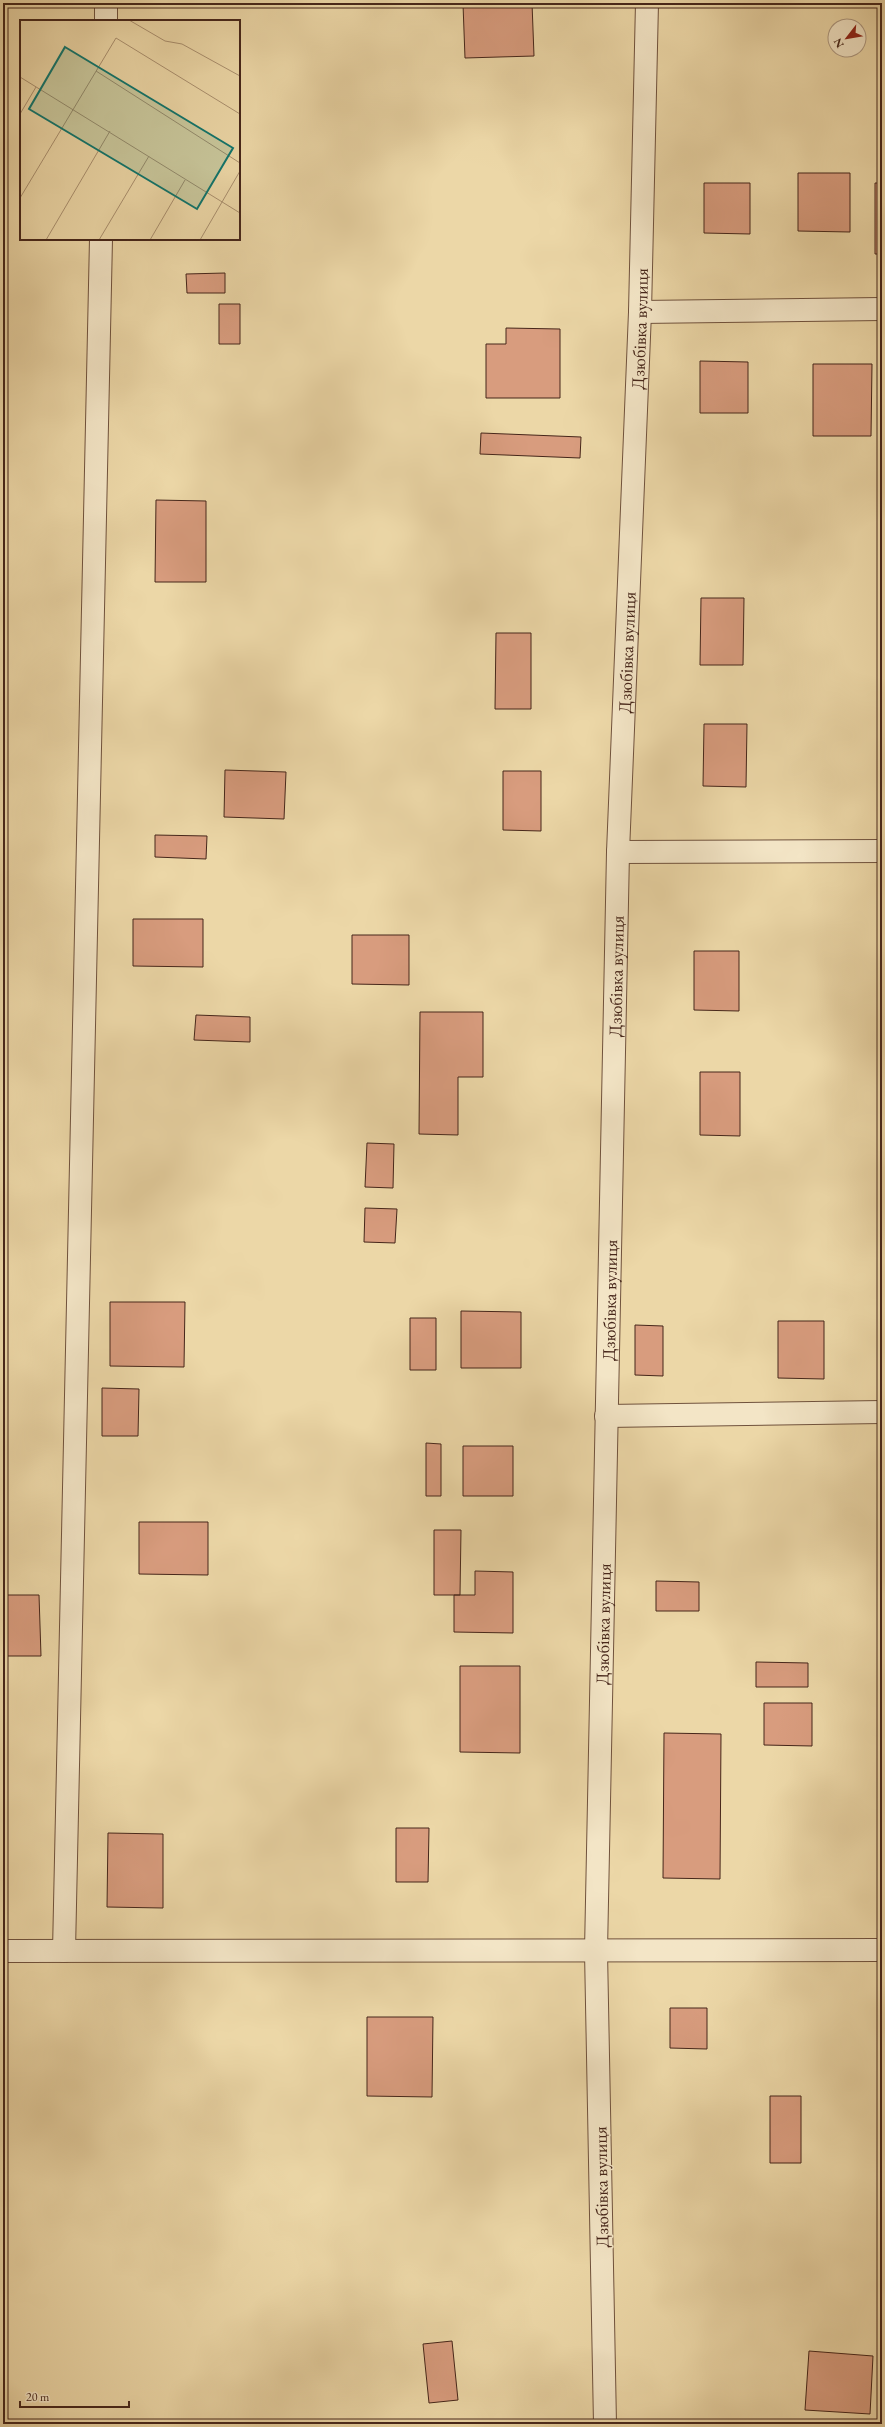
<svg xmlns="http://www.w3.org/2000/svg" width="885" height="2427" font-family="'EB Garamond',serif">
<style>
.building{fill:#d89c7e;stroke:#46261a}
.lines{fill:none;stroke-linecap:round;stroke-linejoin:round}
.minor-casing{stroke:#70523d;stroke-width:24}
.minor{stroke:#f3e5c6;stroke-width:22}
.labels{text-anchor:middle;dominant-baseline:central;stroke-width:3;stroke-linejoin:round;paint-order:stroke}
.street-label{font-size:18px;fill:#46261a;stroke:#f3e5c6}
.inset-road{fill:none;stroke:#aa906f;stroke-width:1}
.view{fill:#0f766e;fill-opacity:0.15;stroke:#0f766e;stroke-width:2}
.inset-edge{fill:none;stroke:#46261a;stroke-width:2}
</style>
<rect width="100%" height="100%" fill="#ecd7a7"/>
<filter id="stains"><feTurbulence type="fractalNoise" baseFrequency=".005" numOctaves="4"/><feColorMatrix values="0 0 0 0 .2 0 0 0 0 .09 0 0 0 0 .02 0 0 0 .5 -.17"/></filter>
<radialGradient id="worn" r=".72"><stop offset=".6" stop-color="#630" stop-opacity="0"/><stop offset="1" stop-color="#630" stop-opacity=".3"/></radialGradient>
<path class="building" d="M532,3L534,56L465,58L463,4Z
M798,173H850V232L798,231Z
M704,183H750V234L704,233Z
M875,183H882V254H875Z
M225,273V293H187L186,274Z
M219,304H240V344H219Z
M506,328L560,329V398H486V344H506Z
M700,361L748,362V413H700Z
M813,364H872L871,436H813Z
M481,433L581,437L580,458L480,454Z
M156,500L206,501V582H155Z
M701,598H744L743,665H700Z
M496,633H531V709H495Z
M704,724H747L746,787L703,786Z
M225,770L286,772L284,819L224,817Z
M503,771H541V831L503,830Z
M155,835L207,836L206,859L155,857Z
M133,919H203V967L133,966Z
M352,935H409V985L352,984Z
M694,951H739V1011L694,1010Z
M420,1012H483V1077H458V1135L419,1134Z
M196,1015L250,1017V1042L194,1040Z
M700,1072H740V1136L700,1135Z
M367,1143L394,1144L393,1188L365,1187Z
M365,1208L397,1209L395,1243L364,1242Z
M110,1302H185L184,1367L110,1366Z
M461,1311L521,1312V1368H461Z
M410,1318H436V1370H410Z
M778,1321H824V1379L778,1378Z
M635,1325L663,1326V1376L635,1375Z
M102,1388L139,1389L138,1436H102Z
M426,1443L441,1444V1496H426Z
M463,1446H513V1496H463Z
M139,1522H208V1575L139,1574Z
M434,1530H461L460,1595H434Z
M475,1571L513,1572V1633L454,1632V1595H475Z
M656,1581L699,1582V1611H656Z
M3,1595H39L41,1656H3Z
M756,1662L808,1663V1687H756Z
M460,1666H520V1753L460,1752Z
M764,1703H812V1746L764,1745Z
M664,1733L721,1734L720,1879L663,1878Z
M396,1828H429L428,1882H396Z
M108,1833L163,1834V1908L107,1907Z
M670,2008H707V2049L670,2048Z
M367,2017H433L432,2097L367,2096Z
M770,2096H801V2163H770Z
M452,2341L458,2400L429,2403L423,2344Z
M809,2351L873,2356L870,2414L805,2410Z"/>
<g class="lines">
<defs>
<g id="minor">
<path d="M106,21V3"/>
<path d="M640,312L882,309"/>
<path d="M618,852L882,851"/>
<path d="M606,1416L882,1412"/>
<path d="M3,1951L882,1950"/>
<path d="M64,1951L101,239"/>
<path id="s1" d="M605,2424L596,1951L618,852L640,312L647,3"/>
</g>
</defs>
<use href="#minor" class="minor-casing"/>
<use href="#minor" class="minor"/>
</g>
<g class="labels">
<g class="street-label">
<text stroke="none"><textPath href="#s1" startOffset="2096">Дзюбівка вулиця</textPath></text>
<text stroke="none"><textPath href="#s1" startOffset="1772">Дзюбівка вулиця</textPath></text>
<text stroke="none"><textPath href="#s1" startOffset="1448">Дзюбівка вулиця</textPath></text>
<text stroke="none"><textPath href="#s1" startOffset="1124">Дзюбівка вулиця</textPath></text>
<text stroke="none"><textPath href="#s1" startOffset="800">Дзюбівка вулиця</textPath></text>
<text transform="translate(601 2187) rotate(-91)">Дзюбівка вулиця</text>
</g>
</g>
<g transform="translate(20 20)">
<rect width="220" height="220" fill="#ecd7a7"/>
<path class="inset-road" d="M109,0L145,21L162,24L220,56M76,51L220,143M0,57L220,193M0,94L16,67M0,178L96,18L220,94M26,220L90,111M79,220L129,136M130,220L165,160M180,220L220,151"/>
<path class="view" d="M45,27L213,128L177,189L9,89Z"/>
<rect width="220" height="220" class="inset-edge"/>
</g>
<rect width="885" height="2427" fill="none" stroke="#ecd7a7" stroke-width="16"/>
<rect x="4" y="4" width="877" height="2419" fill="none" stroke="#46261a" stroke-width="2"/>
<rect x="8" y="8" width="869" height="2411" fill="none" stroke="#46261a"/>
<g transform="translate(847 38) rotate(239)"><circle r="19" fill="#f3e5c6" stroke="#ae9981"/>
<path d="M0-3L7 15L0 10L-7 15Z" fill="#8f2418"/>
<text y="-6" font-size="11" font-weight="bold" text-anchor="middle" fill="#46261a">N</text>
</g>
<path d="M20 2401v6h109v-6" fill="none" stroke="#46261a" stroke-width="2"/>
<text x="26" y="2401" font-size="12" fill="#46261a" stroke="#f3e5c6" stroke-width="3" paint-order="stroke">20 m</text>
<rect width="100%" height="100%" filter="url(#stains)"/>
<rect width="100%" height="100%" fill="url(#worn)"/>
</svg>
